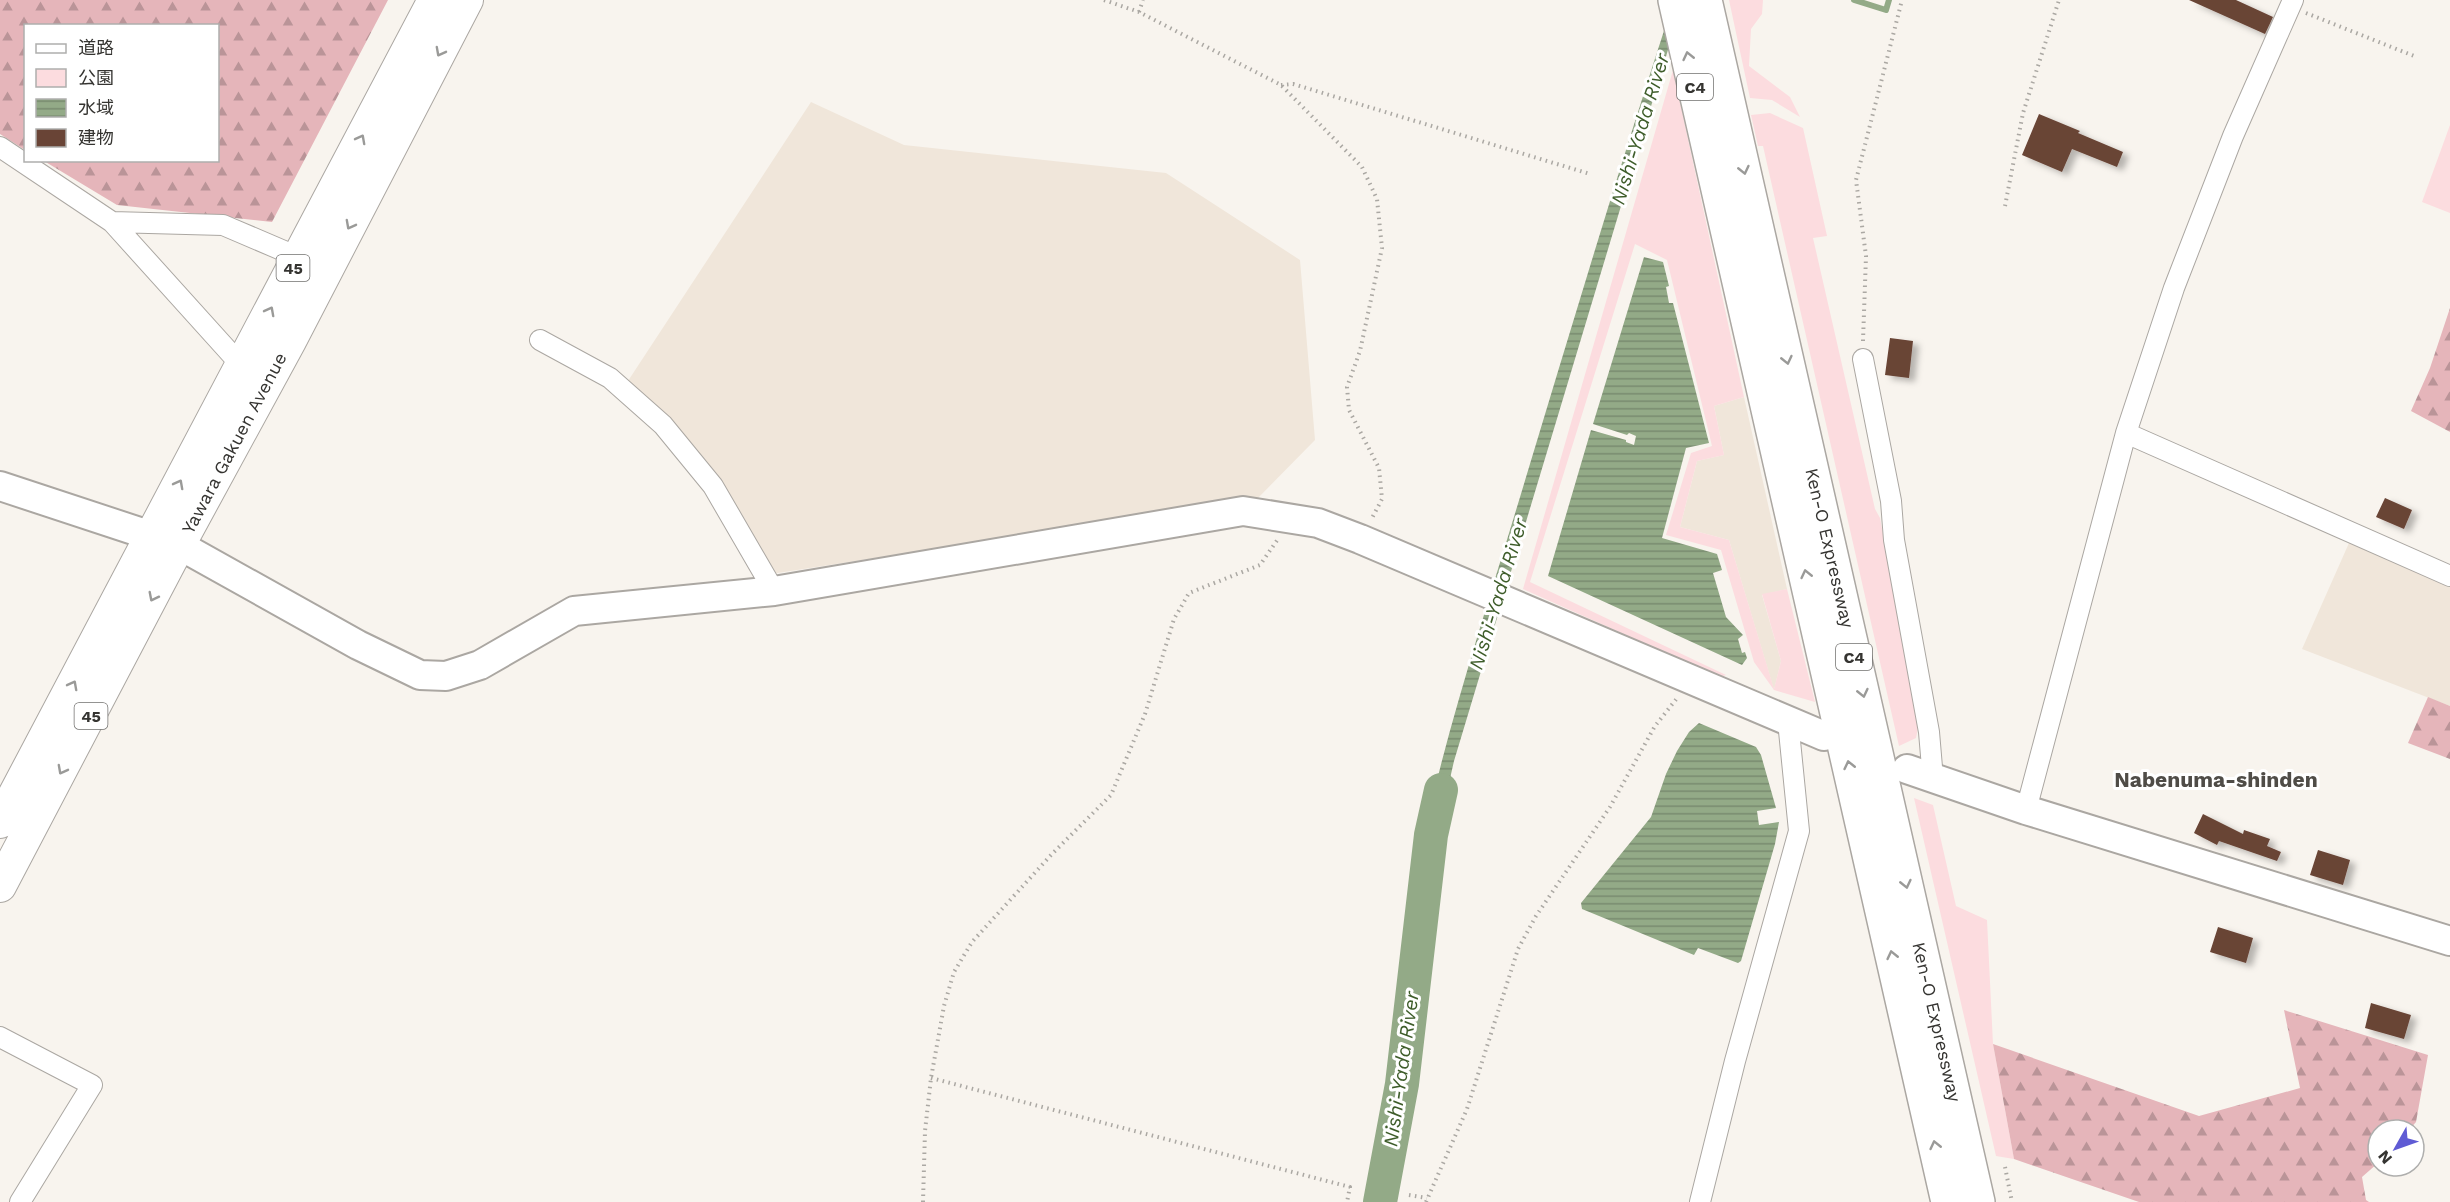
<svg xmlns="http://www.w3.org/2000/svg" width="2450" height="1202" font-family="'Work Sans','Noto Sans JP',sans-serif">
<style>
.built{fill:#f0e6da}
.green{fill:#fcdcdf}
.forest{fill:url(#forest-firs)}
.water{fill:url(#water-rules)}
.lines{fill:none;stroke-linecap:round;stroke-linejoin:round}
.stream{stroke:#93aa87;stroke-width:6}
.river{stroke:#93aa87;stroke-width:34}
.building{fill:#694436;filter:url(#shadow)}
.street-casing{stroke:#aba7a2;stroke-width:22}
.secondary-casing{stroke:#aba7a2;stroke-width:32}
.primary-casing{stroke:#aba7a2;stroke-width:34}
.highway-casing{stroke:#aba7a2;stroke-width:36}
.path{stroke:#aba8a3;stroke-width:4;stroke-dasharray:1.5 4.5;stroke-linecap:butt}
.street{stroke:#fff;stroke-width:20}
.secondary{stroke:#fff;stroke-width:28}
.primary{stroke:#fff;stroke-width:32}
.highway{stroke:#fff;stroke-width:33}
.oneway{stroke:#9a9a98}
.labels{text-anchor:middle;dominant-baseline:central;stroke-width:6;stroke-linejoin:round;paint-order:stroke}
.shield{fill:#fff;stroke:#72716f;stroke-width:1.5}
.shield-label{font-size:16px;font-weight:bold;fill:#353431}
.street-label{font-size:18px;fill:#353431;stroke:#fff}
.water-label{font-size:20px;font-style:italic;fill:#3e5d2a;stroke:#fff}
.quarter-label{font-size:21px;font-weight:bold;fill:#4f4c47;stroke:#fff}
</style>
<defs>
<pattern id="forest-firs" width="22" height="20" patternUnits="userSpaceOnUse" patternTransform="scale(1.5)"><rect width="22" height="20" fill="#e5b5ba"/><path d="M5 1l3.5 6h-7zM16 11l3.5 6h-7z" fill="#ba9498"/></pattern>
<pattern id="water-rules" width="6" height="5" patternUnits="userSpaceOnUse" patternTransform="scale(1.5)"><rect width="6" height="5" fill="#93aa87"/><path d="M0 2.5h6" fill="none" stroke="#798b6f"/></pattern>
<filter id="shadow"><feDropShadow dx="6" dy="4" stdDeviation="3" flood-color="#0004"/></filter>
</defs>
<rect width="100%" height="100%" fill="#f8f4ee"/>
<path class="built" d="M811,102L904,145L1166,173L1300,260L1315,440L1257,499L771,574L626,384Z
M1744,397L1787,589L1762,595L1781,661L1774,690L1729,540L1680,527L1697,461L1724,455L1714,406Z
M2349,543L2450,587V706L2302,649Z"/>
<path class="green" d="M1729,0H1763L1762,14L1751,29L1749,66L1790,97L1800,117L1772,100L1750,98Z
M1673,70L1744,397L1714,406L1724,455L1697,461L1680,527L1729,540L1774,689L1781,661L1762,594L1787,589L1815,702L1774,690L1754,662L1721,550L1666,535L1691,453L1712,446L1667,260L1635,244L1530,582L1726,675L1720,677L1523,589Z
M1770,113L1803,128L1827,236L1813,238L1875,509L1880,518L1919,723L1916,738L1899,746L1763,146H1758L1751,115Z
M2450,125V213L2422,202Z
M1914,798L1933,805L1956,906L1987,920L1993,1044L2014,1159L1996,1156Z"/>
<path class="forest" d="M0,0H388L272,222L117,205L44,161L218,160V26H26L25,150L0,134Z
M2450,308V432L2411,411L2430,368Z
M2428,697L2450,706V759L2408,743Z
M2284,1010L2428,1055L2416,1122L2409,1130H2378V1163L2362,1177L2366,1200L2369,1202H2139L2014,1159L1993,1044L2199,1116L2300,1088Z"/>
<path class="water" d="M1674,0H1683L1454,761L1437,836L1424,834C1449,723 1484,616 1517,507C1568,338 1619,168 1674,0Z
M1644,257L1663,262L1669,286L1666,287L1669,303H1673L1709,443L1686,448L1662,538L1717,554L1722,570L1713,573L1726,617L1743,635L1738,639L1742,653L1745,652L1747,658L1742,665L1548,576L1591,430L1626,440V442L1634,445L1636,436L1629,433L1627,435L1593,424Z
M1699,723L1756,747L1761,755L1776,808L1757,811L1759,825L1779,822L1775,844L1741,961L1738,963L1698,948L1694,955L1582,909L1581,903L1651,817L1666,774L1677,751L1689,732Z"/>
<g class="lines">
<path class="stream" d="M1854,0L1886,10L1889,0"/>
<path class="river" d="M1380,1202L1402,1084L1431,835L1441,790"/>
</g>
<path class="building" d="M2189,0H2236L2273,17L2265,34Z
M2039,114L2080,131L2078,133L2123,152L2117,167L2072,149L2062,172L2022,155Z
M1890,338L1913,341L1909,378L1885,375Z
M2385,498L2412,510L2404,529L2376,517Z
M2203,814L2243,834L2244,830L2270,839L2267,846L2281,852L2277,861L2219,841L2217,845L2194,833Z
M2318,850L2350,860L2343,885L2310,875Z
M2218,927L2253,938L2246,963L2210,952Z
M2371,1003L2411,1015L2404,1039L2365,1028Z"/>
<g class="lines">
<defs>
<path id="street" d="M0,147L112,222L223,225L298,257
M112,222L241,365
M540,340L610,378L663,425L713,486L774,591
M1863,359L1891,501L1894,540L1929,732L1933,779
M2126,433L2450,576
M2026,810L2126,433L2174,288L2233,136L2293,0
M0,1037L92,1085L20,1202
M1700,1202L1735,1061L1799,831L1788,721"/>
<path id="secondary" d="M0,486L179,545L358,645L420,675L446,676L480,665L574,611L774,591L1243,511L1318,523L1360,539L1824,736
M1907,769L2026,810L2450,941"/>
<path id="primary" d="M0,822L434,0
M0,886L179,545L290,341L467,0"/>
<path id="highway" d="M1675,0L1948,1202
M1705,0L1978,1202"/>
</defs>
<use href="#street" class="street-casing"/>
<use href="#secondary" class="secondary-casing"/>
<use href="#primary" class="primary-casing"/>
<use href="#highway" class="highway-casing"/>
<path class="path" d="M1104,0L1139,12L1281,85L1362,167L1377,199L1382,248L1360,351L1347,387L1349,410L1379,468L1382,499L1371,520
M1139,12L1143,0
M2306,13L2414,56
M1281,85L1293,84L1590,174
M2005,206L2023,113L2059,0
M1863,341L1866,256L1856,180L1902,0
M931,1078L1350,1187L1347,1202
M2005,1167L2012,1202
M1409,1195L1427,1198
M923,1202L925,1131L931,1078L944,1006L954,972L972,942L1051,855L1111,795L1145,714L1174,619L1189,593L1260,565L1278,539
M1426,1202L1467,1109L1518,949L1536,916L1610,807L1655,726L1678,697"/>
<use href="#street" class="street"/>
<use href="#secondary" class="secondary"/>
<use href="#primary" class="primary"/>
<use href="#highway" class="highway"/>
</g>
<defs><path id="oneway-chevron" d="M-2-3.5L2.5 0L-2 3.5" fill="none" stroke-width="1.6" stroke-linecap="round" stroke-linejoin="round" transform="scale(1.5)"/></defs>
<g class="oneway">
<use href="#oneway-chevron" transform="translate(440 52) rotate(118)"/>
<use href="#oneway-chevron" transform="translate(1688 56) rotate(-103)"/>
<use href="#oneway-chevron" transform="translate(361 139) rotate(-62)"/>
<use href="#oneway-chevron" transform="translate(1744 170) rotate(77)"/>
<use href="#oneway-chevron" transform="translate(350 225) rotate(118)"/>
<use href="#oneway-chevron" transform="translate(270 311) rotate(-62)"/>
<use href="#oneway-chevron" transform="translate(1787 360) rotate(77)"/>
<use href="#oneway-chevron" transform="translate(179 484) rotate(-62)"/>
<use href="#oneway-chevron" transform="translate(1806 574) rotate(-103)"/>
<use href="#oneway-chevron" transform="translate(153 597) rotate(117)"/>
<use href="#oneway-chevron" transform="translate(73 685) rotate(-62)"/>
<use href="#oneway-chevron" transform="translate(1863 693) rotate(77)"/>
<use href="#oneway-chevron" transform="translate(1849 765) rotate(-103)"/>
<use href="#oneway-chevron" transform="translate(62 770) rotate(118)"/>
<use href="#oneway-chevron" transform="translate(1906 884) rotate(77)"/>
<use href="#oneway-chevron" transform="translate(1892 955) rotate(-103)"/>
<use href="#oneway-chevron" transform="translate(1935 1145) rotate(-103)"/>
</g>
<g class="labels">
<g class="shield">
<rect x="1677" y="74" width="36" height="26" rx="4.5"/>
<rect x="276.5" y="255" width="33" height="26" rx="4.5"/>
<rect x="1836" y="644" width="36" height="26" rx="4.5"/>
<rect x="74.5" y="703" width="33" height="26" rx="4.5"/>
</g>
<g class="shield-label">
<text x="1695" y="87">C4</text>
<text x="293" y="268">45</text>
<text x="1854" y="657">C4</text>
<text x="91" y="716">45</text>
</g>
<g class="street-label">
<text transform="translate(234 443) rotate(-62)">Yawara Gakuen Avenue</text>
<text transform="translate(1830 548) rotate(77)">Ken-O Expressway</text>
<text transform="translate(1937 1022) rotate(77)">Ken-O Expressway</text>
</g>
<g class="water-label">
<text transform="translate(1640 129) rotate(-73)">Nishi-Yada River</text>
<text transform="translate(1498 594) rotate(-73)">Nishi-Yada River</text>
<text transform="translate(1401 1069) rotate(-82)">Nishi-Yada River</text>
</g>
<g class="quarter-label">
<text x="2216" y="779">Nabenuma-shinden</text>
</g>
</g>
<rect x="24" y="24" width="195" height="138" fill="#ffffff" stroke="#aeaead" stroke-width="1.5"/>
<rect x="36" y="44" width="30" height="9" fill="#ffffff" stroke="#aeaead" stroke-width="1.5"/>
<text x="78" y="54" font-size="18" fill="#353431">道路</text>
<rect x="36" y="69" width="30" height="18" fill="#fcdcdf" stroke="#aeaead" stroke-width="1.5"/>
<text x="78" y="84" font-size="18" fill="#353431">公園</text>
<rect x="36" y="99" width="30" height="18" fill="url(#water-rules)" stroke="#aeaead" stroke-width="1.5"/>
<text x="78" y="114" font-size="18" fill="#353431">水域</text>
<rect x="36" y="129" width="30" height="18" fill="#694436" stroke="#aeaead" stroke-width="1.5"/>
<text x="78" y="144" font-size="18" fill="#353431">建物</text>
<g transform="translate(2396 1148) rotate(230)"><circle r="28" fill="#ffffff" stroke="#aeaead" stroke-width="1.5"/>
<path d="M0-4.5L10 22L0 15L-10 22Z" fill="#5f5bd4"/>
<text y="-9" font-size="16" font-weight="bold" text-anchor="middle" fill="#353431">N</text>
</g>
</svg>
